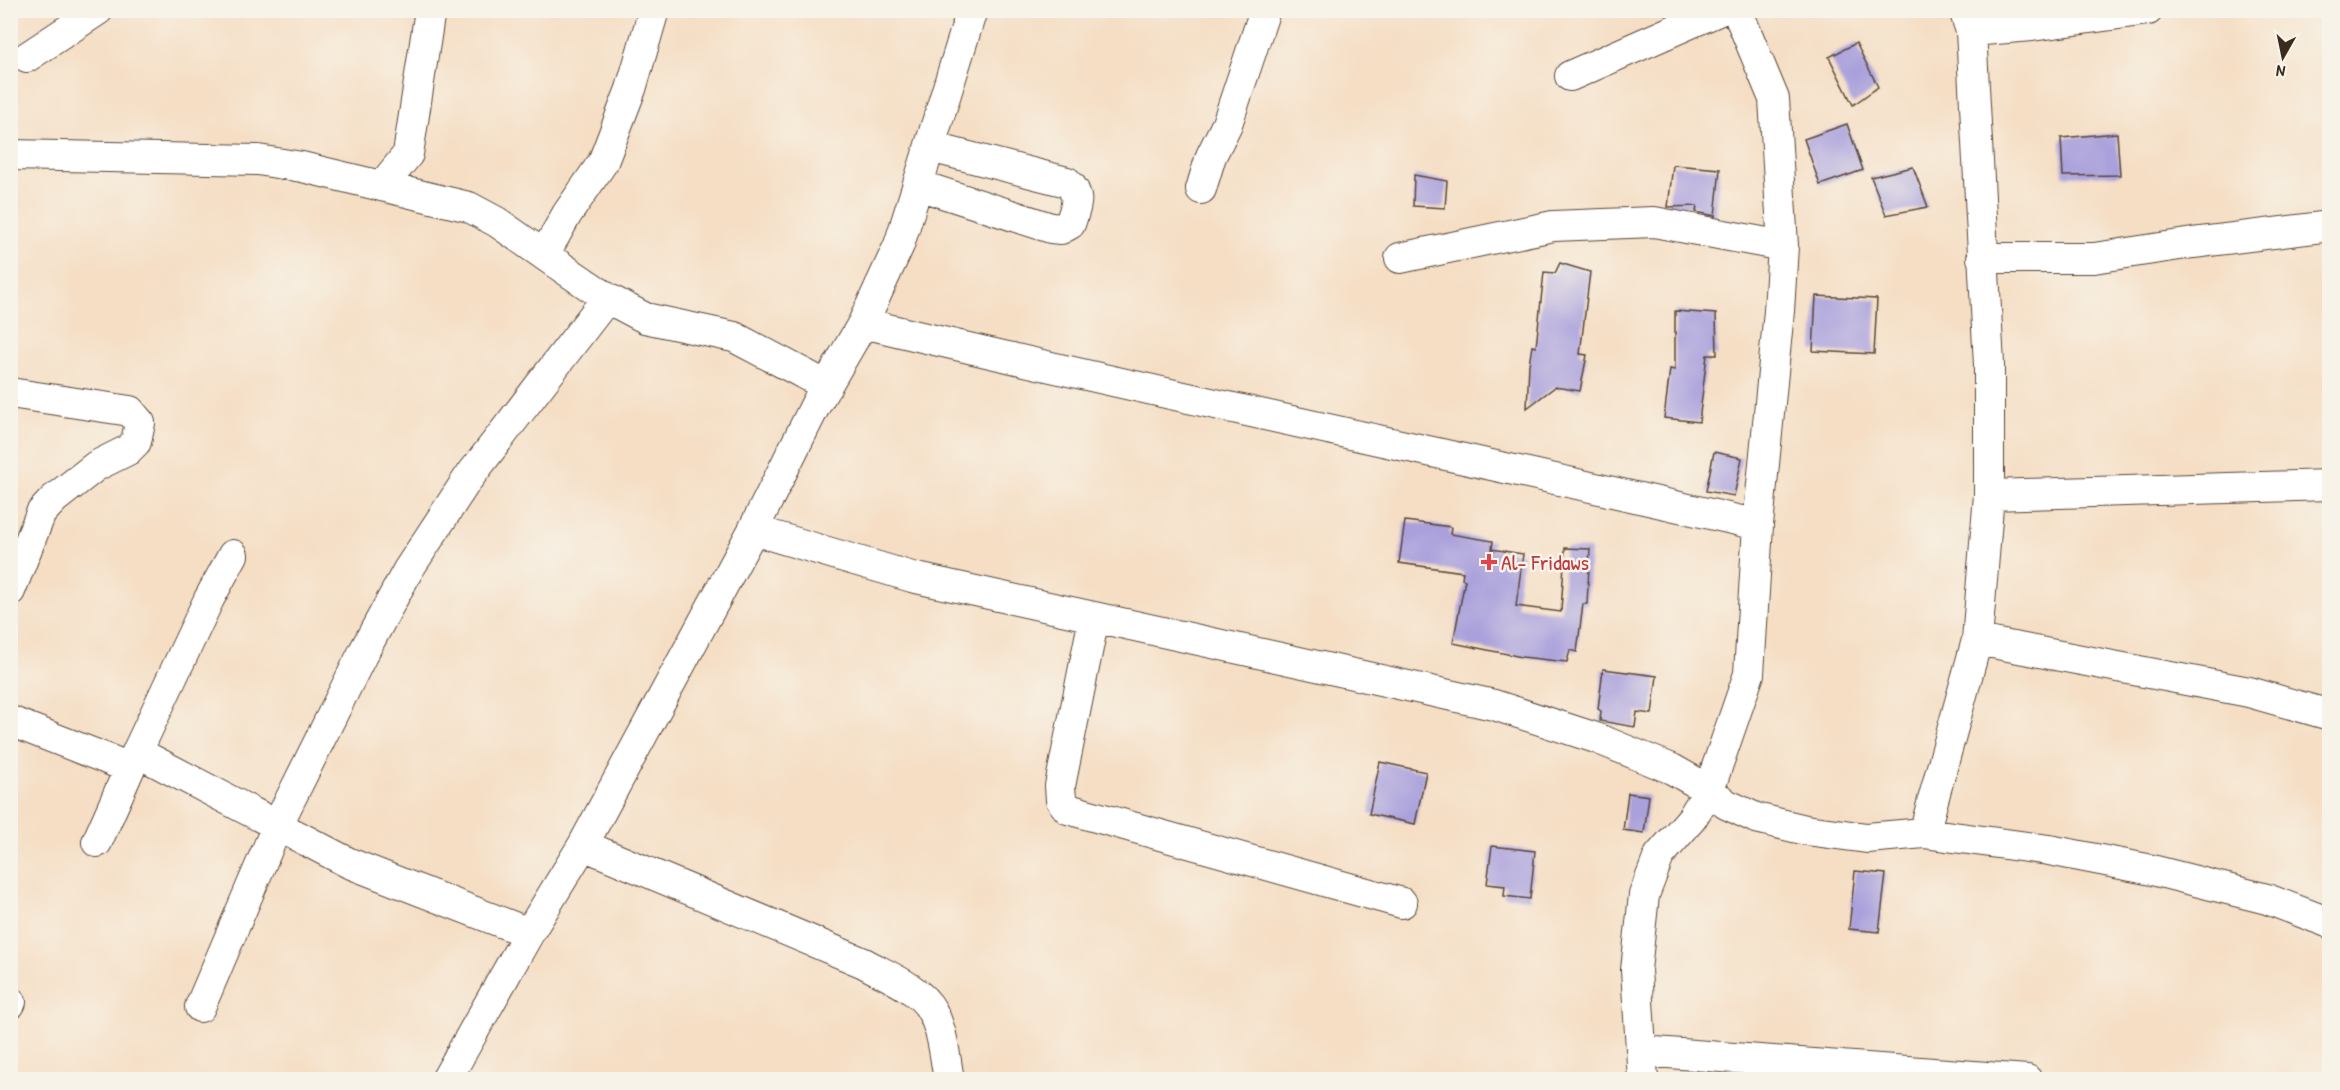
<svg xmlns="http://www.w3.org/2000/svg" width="2340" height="1090" font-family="'Patrick Hand',sans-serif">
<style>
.building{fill:#aaa1dc}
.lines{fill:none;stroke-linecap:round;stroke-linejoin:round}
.minor-casing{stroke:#574537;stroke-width:32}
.minor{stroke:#fff;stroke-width:30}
.health-dot{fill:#e0444e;stroke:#f7f3e8;stroke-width:2}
.labels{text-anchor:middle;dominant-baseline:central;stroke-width:5;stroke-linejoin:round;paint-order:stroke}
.health-label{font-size:22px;fill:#be3a42;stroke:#f7f3e8;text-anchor:start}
</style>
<rect width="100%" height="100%" fill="#f7f3e8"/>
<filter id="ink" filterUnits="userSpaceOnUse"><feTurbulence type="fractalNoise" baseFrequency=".0167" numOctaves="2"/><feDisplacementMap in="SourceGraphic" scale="12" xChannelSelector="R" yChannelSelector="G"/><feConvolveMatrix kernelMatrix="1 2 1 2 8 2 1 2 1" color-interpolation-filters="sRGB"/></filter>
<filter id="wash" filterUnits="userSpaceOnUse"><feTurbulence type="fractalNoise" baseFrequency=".008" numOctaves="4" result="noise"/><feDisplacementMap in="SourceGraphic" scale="24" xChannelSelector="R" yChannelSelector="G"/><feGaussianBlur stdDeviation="1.35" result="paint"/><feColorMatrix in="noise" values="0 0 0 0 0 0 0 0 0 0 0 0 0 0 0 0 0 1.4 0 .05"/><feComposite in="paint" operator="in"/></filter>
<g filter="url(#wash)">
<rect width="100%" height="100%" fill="#f5dec4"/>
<g id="blocks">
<path class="building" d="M1856,43L1878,87L1853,105L1829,57Z
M1847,124L1863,170L1820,185L1804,139Z
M2117,133L2120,175L2063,176L2061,138Z
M1673,165L1720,169L1715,216L1696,212L1697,206L1668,207Z
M1913,167L1928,207L1886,215L1871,177Z
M1414,175L1447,181L1445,208L1413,206Z
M1560,263L1590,272L1580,354L1587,355L1580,391L1555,387L1527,408L1529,365L1532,346L1536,347L1544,272L1555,273Z
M1816,296L1877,299L1874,354L1813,351Z
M1675,311L1716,314L1717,355H1707L1699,422L1664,418L1670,369L1675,370Z
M1714,452L1742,458L1734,496L1706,491Z
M1405,521L1451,527L1450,534L1493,541L1492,549L1523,554L1516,606L1561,612L1565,548L1590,549L1587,604H1583L1577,652L1570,650L1567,662L1522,657L1453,643L1465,580L1462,579L1463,572L1399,563Z
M1603,669L1657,676L1652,714L1637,712L1635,727L1600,721L1601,711L1598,709Z
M1380,762L1426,772L1415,824L1369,814Z
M1628,793L1649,796L1644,833L1623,830Z
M1492,846L1535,851L1530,899L1504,896L1505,886L1487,884Z
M1855,871L1886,874L1879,932L1849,929Z"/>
</g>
</g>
<g filter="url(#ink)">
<use href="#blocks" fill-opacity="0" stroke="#574537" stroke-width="1.5"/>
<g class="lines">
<defs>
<path id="minor" d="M1971,31L2032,26L2148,10
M27,57L98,10
M1570,76L1720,10
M10,155L258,160L302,167L469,207L497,222L544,255L567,214L603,162L631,89L654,10
M918,185L1051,228L1061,229L1070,224C1076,206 1082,196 1067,182L930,147
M382,186L408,154L430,10
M1201,189L1211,156L1227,124L1265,10
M544,255L607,298L645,318L734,337L827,386
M1400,258L1553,226L1654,222L1783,246
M1982,258H2094L2193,243L2330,226
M863,323C1161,395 1460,456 1758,525
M10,393L130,411L140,423L136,442L128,450L96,466L54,499L41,513L10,591
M1989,495L2330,485
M753,530L912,577L1494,705L1596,738L1672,769L1709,790L1726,804L1756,818L1806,830L1867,838L1924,833L2049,850L2152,870L2267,899L2330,923
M233,555L209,599L137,752L349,863L529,933
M1094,618L1060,786L1061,800L1068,809L1402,903
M1977,640L2249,692L2330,715
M10,721L130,768
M1924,833L1977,640L1989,495V365L1971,31L1964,10
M97,842L137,752
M583,845L864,963C885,975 920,988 932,1011C943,1031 945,1057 949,1080
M10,1004L11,1002
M200,1007L278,824L363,653L408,570L467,480L607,298
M1642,1051L2027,1080
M446,1080L529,933L583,845L753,530L816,404L863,323L899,245L972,10
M1643,1080L1636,970L1644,895L1659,856L1692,818L1709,790L1749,674L1758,525L1779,311L1783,246L1774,99L1737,10"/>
</defs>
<use href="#minor" class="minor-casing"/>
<use href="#minor" class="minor"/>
</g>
</g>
<path class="health-dot" d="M1486 553h6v6h6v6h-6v6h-6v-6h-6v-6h6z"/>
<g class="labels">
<g class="health-label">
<text x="1501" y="562">Al- Fridaws</text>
</g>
</g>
<rect width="2340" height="1090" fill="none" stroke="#f7f3e8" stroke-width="36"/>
<g transform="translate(2283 57) rotate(189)" stroke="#f7f3e8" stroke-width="4.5" paint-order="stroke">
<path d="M0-4.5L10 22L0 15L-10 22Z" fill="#3b2a1e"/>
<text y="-9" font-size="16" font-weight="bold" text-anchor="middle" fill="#3b2a1e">N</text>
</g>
</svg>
